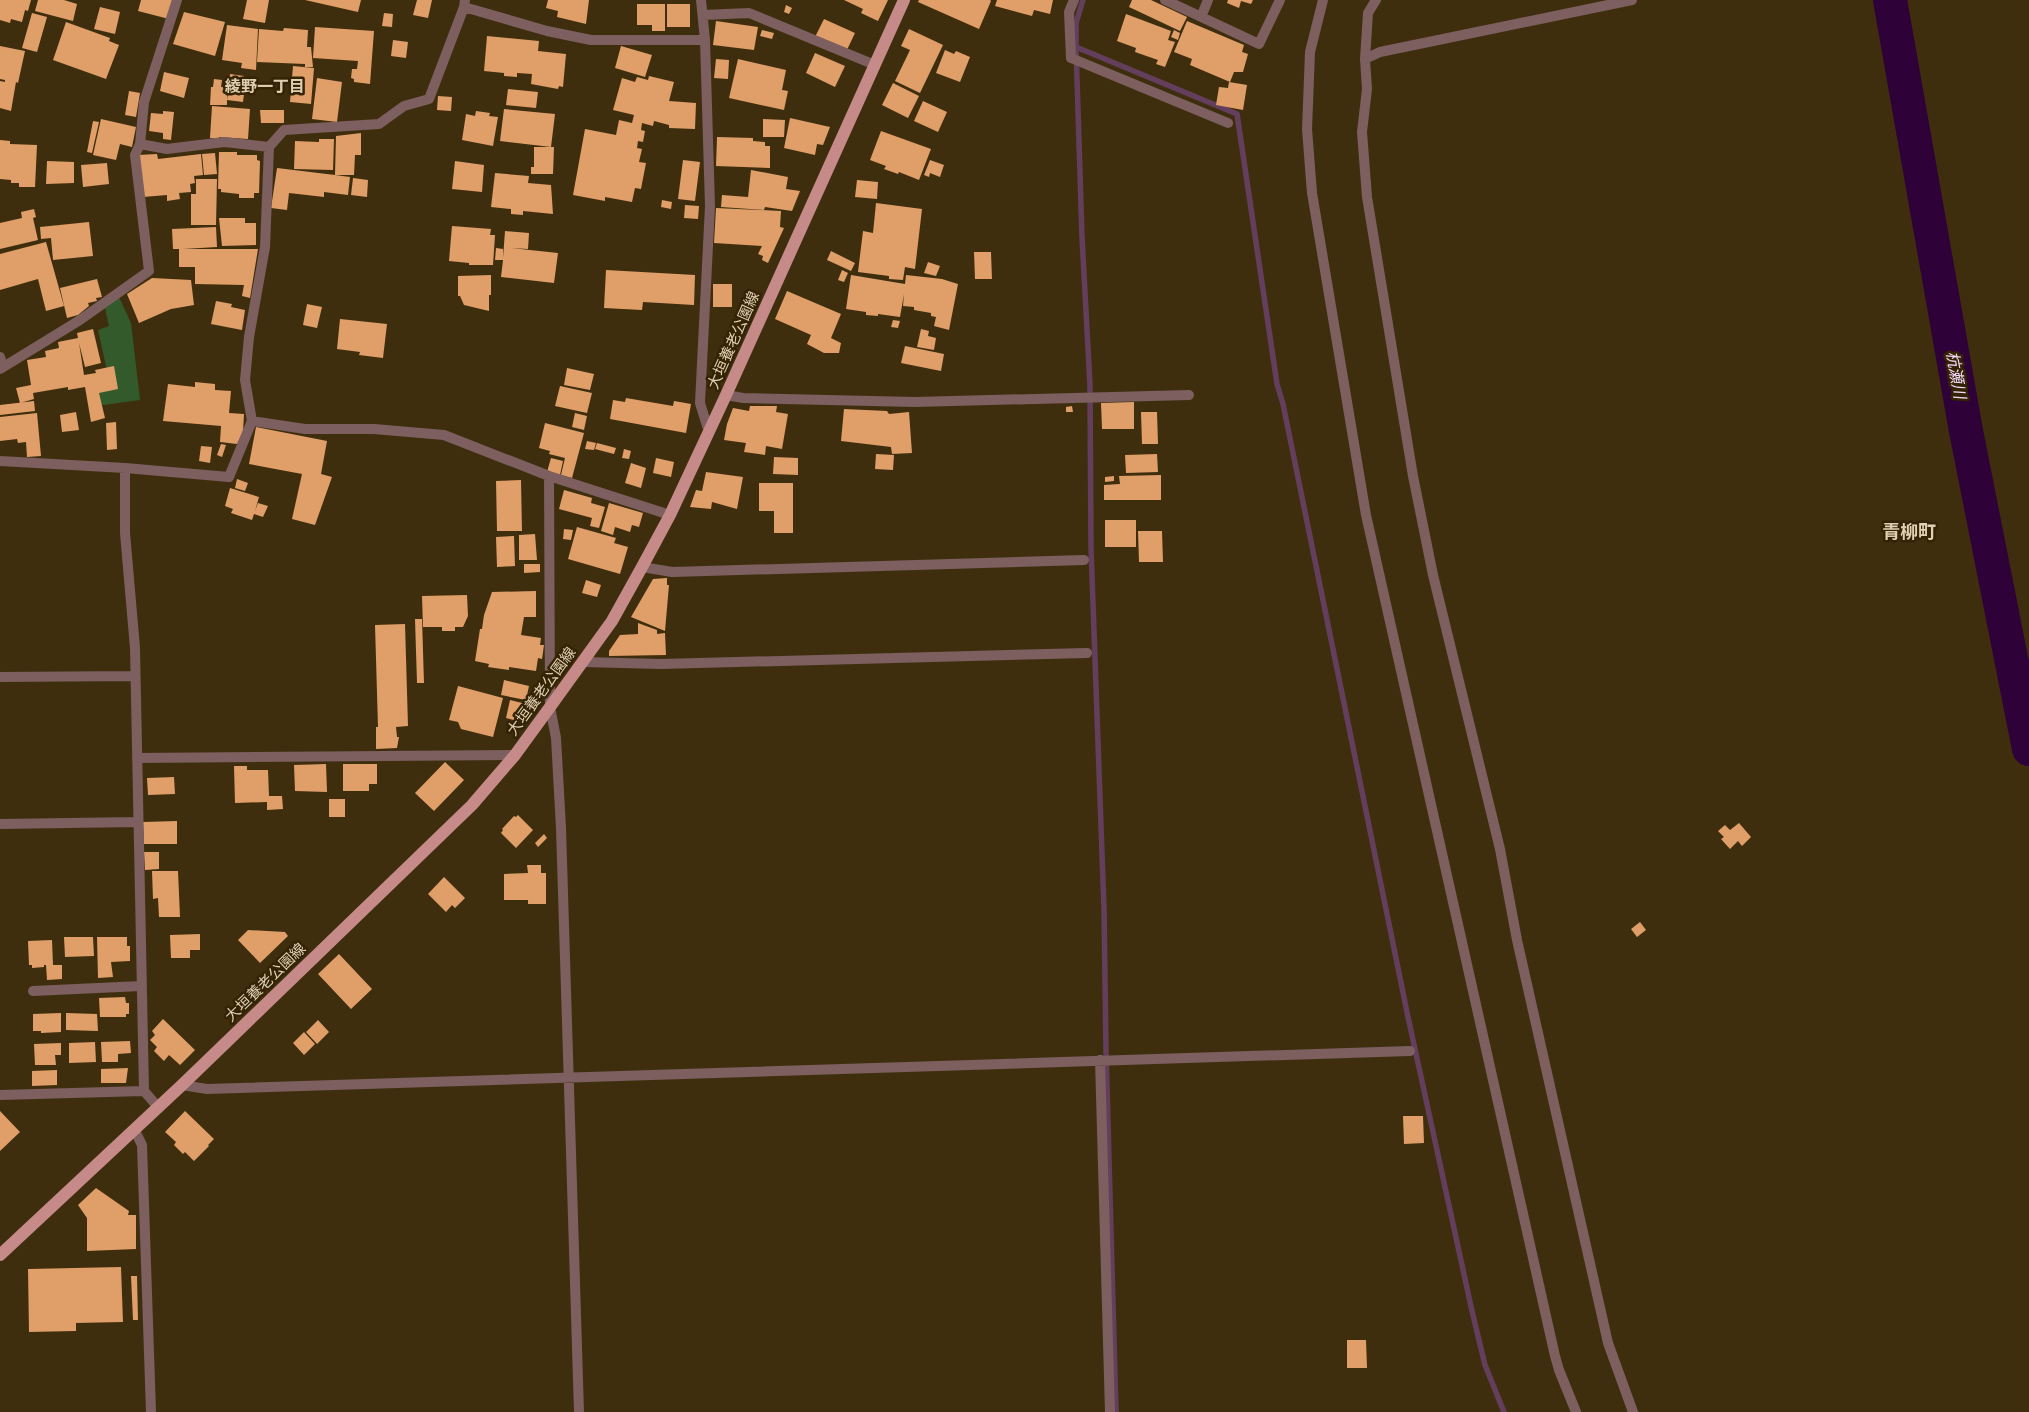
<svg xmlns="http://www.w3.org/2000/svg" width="2029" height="1412" font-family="Arial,'Noto Sans JP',sans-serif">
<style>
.green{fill:#335a2a}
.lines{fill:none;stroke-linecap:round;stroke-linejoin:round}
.stream{stroke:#643f5d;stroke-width:5.5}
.river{stroke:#2f0139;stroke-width:34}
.building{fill:#e09f69}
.street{stroke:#7c5f5e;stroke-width:10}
.primary{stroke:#c68a89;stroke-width:12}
.labels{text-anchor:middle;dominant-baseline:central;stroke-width:5;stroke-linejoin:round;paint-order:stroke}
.street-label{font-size:15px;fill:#e1cfb2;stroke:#342404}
.neighbourhood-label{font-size:16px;font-weight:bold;fill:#e1cfb2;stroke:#342404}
.water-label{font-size:16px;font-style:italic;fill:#f4d8fa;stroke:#342404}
.quarter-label{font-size:18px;font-weight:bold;fill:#e1cfb2;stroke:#342404}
</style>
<rect width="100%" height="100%" fill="#3f2e0e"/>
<path class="green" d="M119,297L131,323L140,400L96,406L93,387L110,384L98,330L109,326L105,308Z"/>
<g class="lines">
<path class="stream" d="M1083,0L1076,23V47L1237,114L1277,384L1283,404L1408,1017L1472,1311L1485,1365L1504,1412
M1076,47L1082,237L1090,385L1091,548L1104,909L1106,1051L1116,1412"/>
<path class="river" d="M1890,0L1966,431L2029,749"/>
</g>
<path class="building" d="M0,0H31L28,11L25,10L22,22L11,19L10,23L0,20Z
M38,0H64L77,4L73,21L35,11Z
M141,0H174L169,19L138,11Z
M247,0H269L265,23L243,19Z
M305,0H361L358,12Z
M417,0H432L428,18L413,15Z
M548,0H589L586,24L557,17L558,11L546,8Z
M844,0H888L878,21L861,13L863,9Z
M919,0H990L991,1L979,29L918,2Z
M997,0H1053L1050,14L1034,10L1032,16L995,6Z
M1132,0H1151L1187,17L1180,31L1129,7Z
M1228,0H1253L1251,4L1241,1L1239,8L1227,3Z
M637,4H665V31H652V25H637Z
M667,4H690V27H667Z
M786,5L792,8L789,14L784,12Z
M100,7L120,12L115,34L94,29Z
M184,12L225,22L215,56L173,44Z
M32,13L47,17L37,52L22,48Z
M384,13L393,14L392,27L382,26Z
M1126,14L1171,31L1168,40L1175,42L1165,67L1156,64L1158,60L1135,52L1136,48L1117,41Z
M824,19L855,33L846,52L815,37Z
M716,21L758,27L754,50L713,45Z
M1187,21L1244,45L1242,52L1248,54L1243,72H1234L1230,82L1190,65L1192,59L1174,52Z
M66,22L110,38L109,41L119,45L106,79L53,60Z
M227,25L258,29L256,70L241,68L242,63L222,60Z
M315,27L374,31L370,84L354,82V79L351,78L352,69H357L358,61L313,58Z
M284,28L308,30L307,47H311L313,67H305V64L257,62L259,29L283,31Z
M909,29L943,45L920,93L895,81L910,50L901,46Z
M762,30L774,33L772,39L760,36Z
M1174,30L1180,33L1178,40L1171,37Z
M487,36L539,41L538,51L566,54L563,87L559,86L558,89L531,84L532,74L517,73V77L504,76V73L484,71Z
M393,40L408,42L406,58L391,56Z
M0,46L25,51L18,83L16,82L11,111L0,108V81L5,82V80L0,79Z
M621,46L652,55L645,77L615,68Z
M945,50L954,54L956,51L970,57L960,82L936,73Z
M815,53L845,66L835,87L806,73Z
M716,59L729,60L728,79L714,78Z
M738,59L786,70L782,90L788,91L784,110L729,98Z
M293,66L314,68L311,104L290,102Z
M164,72L189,78L184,98L160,91Z
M230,74L244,76L243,83L229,82Z
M649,76L674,82L669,101L696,103L695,129L669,128V125L654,121L653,126L642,123L641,130L645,131L643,142L638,141L637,148L642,149L639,162L646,163L641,189L635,188L632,202L605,197V201L573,195L585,129L616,135L619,120L632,123L634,115L613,110L622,78L635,82L637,77L648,80Z
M317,78L342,82L337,122L312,119Z
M214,79L222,80L221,87H227V105H210L211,87H213Z
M1229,82L1247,85L1243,110L1216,105L1219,87L1228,88Z
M893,83L919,96L908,118L882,105Z
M229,85L245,87L243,102L227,100Z
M508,89L538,92L536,108L506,105Z
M129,91L140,93L136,117L125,115Z
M438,96L452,97L451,111L437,110Z
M923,101L947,112L938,132L914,121Z
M212,106L250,109L248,139L219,137V139L210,138Z
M504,109L555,114L551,147L500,141Z
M260,110H284V123H261Z
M163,111L174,112L171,140L163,139V133L149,131L151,113L163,114Z
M476,111L490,113L489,116L498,117L493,146L462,140L466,114L475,116Z
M790,118L830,127L823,145L817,144L815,155L784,148Z
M101,119L136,127L132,147L120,144L116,160L93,155Z
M763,119L785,120L784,137H763Z
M93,121L99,122L92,153L87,152Z
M881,131L931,149L919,180L899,172L898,174L884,169L886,166L870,160Z
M361,133V155H355L354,175H335L350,177L348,195L324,192V197L289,193L287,210L271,208L277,168L335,175L336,136Z
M717,137L753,138V141L765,142V146H770V168L716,166Z
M319,139H334L333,170L294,169L295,141L319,142Z
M0,140L10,141V144L37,145L35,187H19V183H11V180L0,179Z
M534,147H554L553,174H531V167H534Z
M219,152H237V155H257V160L260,161L259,193H254V198H239V194L221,192V189H218Z
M215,153L217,174L204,175L202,154Z
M157,154L158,159L201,154L203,175L194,176L195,183L190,184L191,192L179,193L180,199L167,201V195L143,197L138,155Z
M683,160L700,162L695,201L678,199Z
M930,160L944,165L940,177L930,173L929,177L924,175Z
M47,161L74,162V183L46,184Z
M455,161L484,165L482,192L452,189Z
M107,163L109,184L83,187L81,165Z
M751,170L788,177L786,189L800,191L792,211L765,207L764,210L721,207L722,195L748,197Z
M495,173L529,176L528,183L551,185L553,214L523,211V215L511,214V209L491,207Z
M353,178L368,180L367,197L351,195Z
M196,179H217L216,225H191V194H196Z
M857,180L878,182L877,199L855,197Z
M662,200L672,202L671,209L661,207Z
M876,203L922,209L915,269L905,267L903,280L889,279V276L858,272L863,231L873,233Z
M685,205L699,206L698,219L684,218Z
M716,208L781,211L780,227L784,228L768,263L762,260L763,256L758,254L762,246L714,243Z
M34,209L36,217L33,218L38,240L0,249V223L22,218L21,212Z
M219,218H245V223H256V245L222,246Z
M89,222L93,256L53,260L51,238L41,239L40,227Z
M452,226L491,229L490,235H495L493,265H469V263L449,261Z
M216,227L217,247L183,249H258L250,298L242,296L244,285L195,284V267H179V249H173L172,229Z
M505,231L529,233L528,249L511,248L558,253L554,283L501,277L503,260H495L496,248L503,249V258Z
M46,242L64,306L46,311L38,279L0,290V254Z
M831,251L855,263L851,271L827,260Z
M974,252H991L992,279H975Z
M928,262L940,266L936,276L924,273Z
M606,270L695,275L694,305L643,302L642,310L604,308Z
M842,270L848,273L844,282L838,280Z
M491,275V295H489V311L464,305L460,296H458V276Z
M851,275L905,284L906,275L942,279L958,284L949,330L934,326L936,317L931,316V313L914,310V307L903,306L904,294L900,317L878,314V316L866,315V312L846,309Z
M152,278L191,280L194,305L171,309L139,323L127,294Z
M97,279L102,297L96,298L97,301L88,303L89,306L78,315L67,318L60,288Z
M713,284H732V307H713Z
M787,291L841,314L831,338L841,343L839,353H824L807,344L811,335L775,319Z
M216,301L232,304L231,307L245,310L242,330L211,324Z
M307,304L322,307L317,328L303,325Z
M340,319L387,324L383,358L359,355L360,352L337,349Z
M893,320L900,321L898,328L891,327Z
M93,329L101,363L85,367L79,343L84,375L96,373L95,370L114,366L118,389L99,393L105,418L91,422L85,387L68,390V387L33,393L34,399L20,403L16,388L31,385L27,360L46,357L45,351L59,348L58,342L78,338L77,333Z
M921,329L929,331L928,336L936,338L934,350L917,347Z
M905,346L944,354L941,371L901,363Z
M567,368L594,374L590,390L564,385Z
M195,382L215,384V390L231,391L229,413L244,414L243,432L237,444L220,442L221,426L163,421L168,384L195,387Z
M560,386L592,393L587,413L555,406Z
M626,398L673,406L674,401L691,404L686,433L610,419L613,400L625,402Z
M34,401L35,411L0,415V405Z
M1134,402V429H1102L1101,403Z
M750,406H777L776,412L788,414L782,449L766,446L765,455L744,452L746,443L724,440L727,424L733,408L749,411Z
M1072,406L1073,412H1066V407Z
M844,409L887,411L889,414L909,412L912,453L892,454L891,447L841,441Z
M76,412L79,430L62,432L60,415Z
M1141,412H1157L1158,444H1142Z
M37,413L41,456L27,457L26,442L18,443L17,439L0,441V417Z
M575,413L587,416L584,430L572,427Z
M116,422L117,449L107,450L106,423Z
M545,423L584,433L572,478L561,475L565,458L549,454L550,451L539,448Z
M256,427L327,441L321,474L332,477L315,525L292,519L302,474L249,464Z
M587,441L596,443L594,450L585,449Z
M597,443L616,448L614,454L595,449Z
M221,444L226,445L222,457L217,455Z
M201,446L212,447L210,463L199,461Z
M624,449L631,451L629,459L622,458Z
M876,454L894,455L893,470L875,469Z
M1157,454L1158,472L1126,473L1125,455Z
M774,457L798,458V475L773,474Z
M551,458L563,461L560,475L547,472Z
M656,458L674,462L671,477L653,473Z
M631,463L646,468L641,488L625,483Z
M706,472L743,477L737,509L712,502L711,509L690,507L696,490L702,491Z
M1161,475V500H1104V485L1120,484L1119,476Z
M1114,476V481L1105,482V477Z
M237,479L248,483L245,491L235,488Z
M521,480L522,531H497L496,481Z
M759,483H793V533H774V511H759Z
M230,488L259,497L255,511L258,503L268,506L263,517L254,514L252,520L231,513L233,509L225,506Z
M564,490L592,498L591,503L605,507L599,528L590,526L592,518L559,509Z
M609,503L643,513L639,527L632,525L630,532L615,527L613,535L601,531Z
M1105,520H1136V547H1105Z
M577,527L616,538L614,543L628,547L620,574L568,559Z
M564,529L573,530L571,540L563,539Z
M1138,531H1162L1163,562H1139Z
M535,534L537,560H519V535Z
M514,536L515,566L497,567L496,537Z
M524,564H540V572L524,573Z
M667,578V585H669L665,631L631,617L653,579Z
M586,580L601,585L597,597L582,593Z
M536,591V617H524L521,635L541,638L540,645H544L542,659L538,658L536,671L509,667V670L488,667L489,664L475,661L480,629H482L484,615L492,592Z
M467,595L468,616L463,627H455V631H442V627H423L422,596Z
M415,619H422L424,683H417Z
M638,623L657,630V634L665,633L666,655L609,656V651L620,635L638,634Z
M405,624L408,726L396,727L397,737H399L397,748L376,749V727H378L375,625Z
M504,680L529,686L526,700L501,695Z
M458,686L503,698L493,737L461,729L458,722L449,720Z
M510,700L526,704L521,722L506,718Z
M445,762L464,780L434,811L415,793Z
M326,764L327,792L295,791L294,765Z
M343,764H377V784H369V791H343Z
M234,766H247V770H268L269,796H282L283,809L267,810V802L235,803Z
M174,777L175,794L148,795L147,778Z
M329,799H345V817H329Z
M518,815L533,830L516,848L501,833L503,830L502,829L514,816L516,817Z
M177,821V844H144L143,822Z
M1739,823L1751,837L1742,846L1738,841L1730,849L1721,839L1724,837L1718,831L1725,825L1730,830Z
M544,834L547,838L538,847L535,843Z
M144,852H159V869L145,870Z
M527,865H541V873H546V904H528V900H504V874L528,873Z
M152,871H178L180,917H159L158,898L153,899Z
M444,877L465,898L455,908L452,905L446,912L428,894Z
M1640,922L1646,930L1637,937L1631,929Z
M248,930L285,932L288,936L260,963L238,940Z
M200,934V950H190V958H171L170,935Z
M64,937H93L94,956L65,957Z
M97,937H127V946H130V961L111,962L113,977L98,978Z
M52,940L53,965H62V979L47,980L46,965H44V967L32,968V965H29L28,941Z
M339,954L372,989L351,1009L318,974Z
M125,997L126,1003H129V1014H126V1017H100L99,998Z
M61,1013V1032L41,1033V1031H33V1014Z
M66,1013L97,1014L98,1031L66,1030Z
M163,1019L195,1050L180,1065L169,1055L164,1061L154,1051L157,1047L150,1040L155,1035L152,1031Z
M318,1020L329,1032L317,1044L306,1032Z
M304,1032L315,1044L304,1055L293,1043Z
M130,1041L131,1053L118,1054V1062H102L101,1042Z
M95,1042L96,1062L69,1063V1043Z
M61,1043V1055H55L56,1065H35L34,1044Z
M128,1068L126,1083H101V1069Z
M57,1070V1085L32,1086V1071Z
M0,1111L20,1132L0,1151Z
M185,1111L214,1139L208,1145L209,1146L194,1161L185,1152L183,1154L174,1145L176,1142L165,1132Z
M1403,1116H1423L1424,1143L1404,1144Z
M96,1188L129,1211L128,1215H136V1249L87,1251V1218L78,1205Z
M121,1267L123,1322L76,1323V1331L29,1332L28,1269Z
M131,1276H137L138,1320H133Z
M1347,1340H1366L1367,1368H1347Z"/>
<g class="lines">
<path class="street" d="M701,0L705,40L710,206L700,403L709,432
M1074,0L1069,12L1071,58L1228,123
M1165,0L1259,44L1280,0
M1323,0L1310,52L1307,129L1312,193L1366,515L1555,1356L1559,1370L1576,1412
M1376,0L1368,13L1365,59L1367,89L1362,132L1367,197L1413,476L1433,575L1500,849L1517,940L1608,1343L1633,1412
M464,7L547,31L591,40H705
M703,15L749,13L875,65
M1201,17L1208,0
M1365,59L1380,52L1632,0
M140,144L167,149L224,142L269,147
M0,357L3,367
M0,369L80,320L149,271L135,155L140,144L144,102L177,0
M726,395L743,398L915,402L1189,395
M252,421L305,429H374L444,435L549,476L670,515
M0,461L125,468L229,477L252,421L245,380L249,337L265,247L269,147L284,130L379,124L404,106L429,99L464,7L465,0
M125,468V533L135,648L144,1091
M549,476L550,707L556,738L561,828L579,1412
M642,567L672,572L1084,560
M583,662L661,664L1087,653
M0,677L135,676
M137,758L515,755
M0,824L137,822
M33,991L141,986
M1100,1060L1110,1412
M182,1085L207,1089L1410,1051
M0,1095L144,1091L158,1107
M134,1129L142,1145L151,1412"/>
<path class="primary" d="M0,1255L182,1085L472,805L515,755L550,707L612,621L642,567L670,515L726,395L904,0"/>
</g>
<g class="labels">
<g class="street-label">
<text transform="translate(733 340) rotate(-66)">大垣養老公園線</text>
<text transform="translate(541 691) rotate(-54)">大垣養老公園線</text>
<text transform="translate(265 982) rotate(-44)">大垣養老公園線</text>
</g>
<g class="neighbourhood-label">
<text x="265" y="86">綾野一丁目</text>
</g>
<g class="water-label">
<text transform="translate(1956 375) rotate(80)">杭瀬川</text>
</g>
<g class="quarter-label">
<text x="1909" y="532">青柳町</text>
</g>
</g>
</svg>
